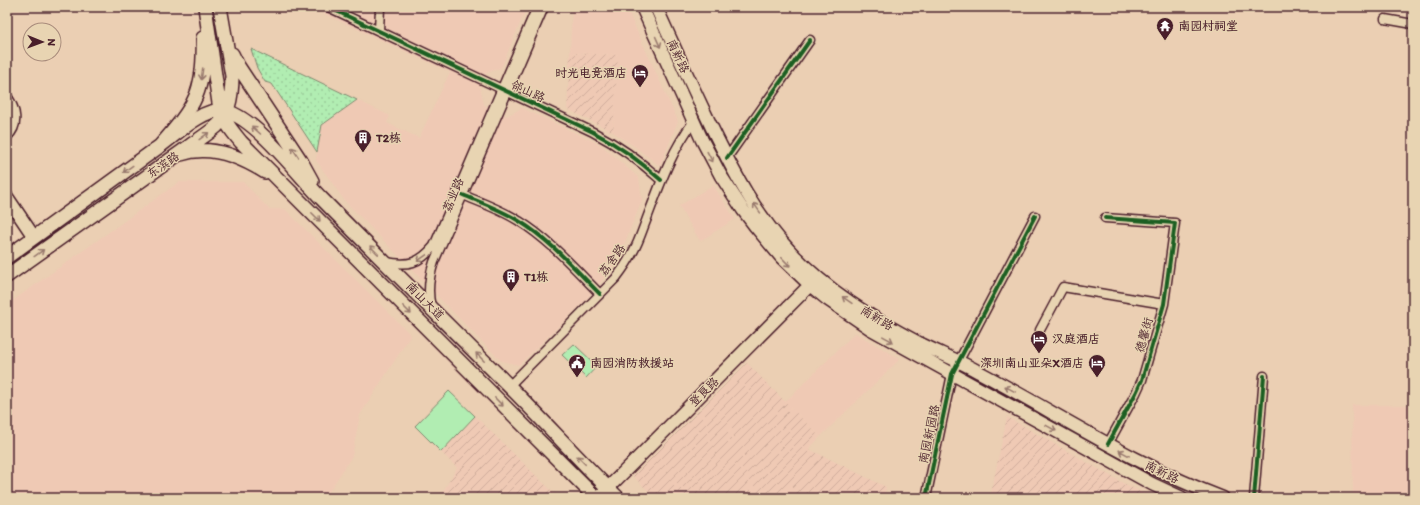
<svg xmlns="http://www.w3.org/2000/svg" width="1420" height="505" font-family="Itim,'LXGW WenKai TC',sans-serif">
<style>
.built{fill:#efc9b4}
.industrial{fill:url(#industrial-furrows)}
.green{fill:#b1edb2;stroke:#7e866e}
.park{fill:url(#park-dots);stroke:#7e866e}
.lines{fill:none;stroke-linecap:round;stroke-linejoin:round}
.street-casing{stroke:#4a1f2b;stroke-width:11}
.secondary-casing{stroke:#4a1f2b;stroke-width:15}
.primary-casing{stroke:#4a1f2b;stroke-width:16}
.street{stroke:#e8d4b2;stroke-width:8}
.secondary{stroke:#e8d4b2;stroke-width:12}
.primary{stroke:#e8d4b2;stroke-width:13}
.cycleway-casing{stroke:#e8d4b2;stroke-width:6}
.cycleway{stroke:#1b5e20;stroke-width:4}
.oneway{stroke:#997a6e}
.labels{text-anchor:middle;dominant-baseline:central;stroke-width:3;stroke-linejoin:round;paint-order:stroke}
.poi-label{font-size:12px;font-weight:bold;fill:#4a1f2b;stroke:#e8d4b2;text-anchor:start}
.street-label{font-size:12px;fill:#4a1f2b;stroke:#e8d4b2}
</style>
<defs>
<pattern id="industrial-furrows" width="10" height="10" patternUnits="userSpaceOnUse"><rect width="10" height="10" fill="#efc9b4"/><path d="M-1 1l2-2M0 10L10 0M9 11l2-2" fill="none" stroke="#ceac9b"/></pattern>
<pattern id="park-dots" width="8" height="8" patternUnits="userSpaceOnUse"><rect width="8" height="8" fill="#b1edb2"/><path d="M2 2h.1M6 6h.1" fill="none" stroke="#9acb99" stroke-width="1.8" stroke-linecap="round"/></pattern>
</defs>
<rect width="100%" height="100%" fill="#ebcfb3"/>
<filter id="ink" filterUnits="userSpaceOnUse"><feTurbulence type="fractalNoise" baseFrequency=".025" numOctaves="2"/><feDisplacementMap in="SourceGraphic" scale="8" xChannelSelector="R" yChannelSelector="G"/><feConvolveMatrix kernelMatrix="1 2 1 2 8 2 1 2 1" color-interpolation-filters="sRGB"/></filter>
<g filter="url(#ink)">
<path class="built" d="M309,7H527L501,68L486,73L480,86L484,105L507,116L522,108L601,145L639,178L642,200L617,262L585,301L519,365L501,361L344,200L316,160L322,125L357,100L390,116L387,123L419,138L450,72Z
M572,7H626L678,121L660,166L634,146L613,132L617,55L570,53Z
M7,101L12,116L11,122L7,127Z
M179,182H243L269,209H285L411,335L360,415L352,456L325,498H7V305Z
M713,185L735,219L700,241L679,206Z
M855,333L900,359L820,437L785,402Z
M1352,405H1413V498H1353Z"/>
<path class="industrial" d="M570,53L618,55L613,132L567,109Z
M747,363L820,437L809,449L886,487L884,498H655L633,476Z
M475,416L559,498H439L457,468L441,452Z
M1007,417L1123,483L1153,498H990Z"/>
<path class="green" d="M574,344L597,366L586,378L562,355Z
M449,391L475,416L441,452L415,426Z"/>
<path class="park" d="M251,49L357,100L322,125L317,152L272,84L265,82L257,68Z"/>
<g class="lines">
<defs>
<path id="street" d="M328,7L593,132C618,145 640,161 661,180
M1385,19L1413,24
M379,31L380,7
M7,96C16,109 20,125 7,137
M727,158L810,40
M463,195C482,203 502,210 519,221C550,240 575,269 600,294
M1105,218L1175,223L1164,304L1142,380L1136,393L1108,444
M386,262C408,266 419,264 434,246L537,7
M431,307C427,291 429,277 434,262L544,7
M1040,330L1063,287L1164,304
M509,386L616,278C623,269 629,260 634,250C639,241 642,231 646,221C659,187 671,151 694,121
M926,498L952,374L1035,216
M1254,498L1264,376"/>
<path id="secondary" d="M642,7L702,140L721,176L743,210L755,226L781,257L810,285L827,299L871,329L1152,484L1182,498
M656,7C674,47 693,88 712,128C733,171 756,215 789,250C825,290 872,318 919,343C939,353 960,361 979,372C1060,415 1137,466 1223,498
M7,197L34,237
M598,498L810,285"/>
<path id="primary" d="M205,7L219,103C222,119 231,130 241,142L596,498
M232,54L238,66L301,161L312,181
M160,146C177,134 203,107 225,111C255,117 300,177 322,199C384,262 446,323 508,385C545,422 580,461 618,498
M181,154C210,144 241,157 265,172
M7,257L160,146C195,106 205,92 203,38
M7,276L191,145C200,139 209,133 217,126C230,114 232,93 232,76L220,7"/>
</defs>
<use href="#street" class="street-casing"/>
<use href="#secondary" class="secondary-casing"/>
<use href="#primary" class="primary-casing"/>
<use href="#street" class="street"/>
<use href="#secondary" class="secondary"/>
<use href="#primary" class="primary"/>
<defs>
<path id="cycleway" d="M328,7L593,132C618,145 640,161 661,180
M727,158L810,40
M463,195C482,203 502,210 519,221C550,240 575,269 600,294
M1105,218L1175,223L1164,304L1142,380L1136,393L1108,444
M926,498L952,374L1035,216
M1254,498L1264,376"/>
</defs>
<use href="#cycleway" class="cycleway-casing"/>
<use href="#cycleway" class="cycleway"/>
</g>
<defs><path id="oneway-shaft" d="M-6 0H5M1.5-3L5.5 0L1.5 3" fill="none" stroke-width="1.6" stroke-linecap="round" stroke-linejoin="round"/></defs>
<g class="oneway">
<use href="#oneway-shaft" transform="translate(658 42) rotate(66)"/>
<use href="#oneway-shaft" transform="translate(202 74) rotate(97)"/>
<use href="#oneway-shaft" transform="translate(256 130) rotate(-138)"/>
<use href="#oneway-shaft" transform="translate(204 136) rotate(-36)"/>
<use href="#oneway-shaft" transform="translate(295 152) rotate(-124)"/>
<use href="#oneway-shaft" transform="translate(710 157) rotate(62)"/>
<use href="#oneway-shaft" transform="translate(128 169) rotate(144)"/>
<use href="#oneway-shaft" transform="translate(757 208) rotate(-125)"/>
<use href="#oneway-shaft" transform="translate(316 217) rotate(45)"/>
<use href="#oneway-shaft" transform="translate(374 250) rotate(-135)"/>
<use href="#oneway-shaft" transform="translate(39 253) rotate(-36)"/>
<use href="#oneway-shaft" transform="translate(422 258) rotate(145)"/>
<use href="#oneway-shaft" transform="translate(786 262) rotate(46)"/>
<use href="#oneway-shaft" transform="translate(847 300) rotate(-145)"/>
<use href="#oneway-shaft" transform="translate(407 310) rotate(45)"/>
<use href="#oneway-shaft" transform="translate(888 339) rotate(29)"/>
<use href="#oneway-shaft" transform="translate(480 357) rotate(-135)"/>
<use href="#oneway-shaft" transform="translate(1010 389) rotate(-151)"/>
<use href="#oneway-shaft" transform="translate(499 402) rotate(45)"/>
<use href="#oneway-shaft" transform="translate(1051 428) rotate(29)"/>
<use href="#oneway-shaft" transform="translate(1124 453) rotate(-151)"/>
<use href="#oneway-shaft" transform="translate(581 460) rotate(-134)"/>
</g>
</g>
<defs>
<symbol id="temple-pin" viewBox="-11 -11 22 30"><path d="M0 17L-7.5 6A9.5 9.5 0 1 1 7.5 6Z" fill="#4a1f2b" stroke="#e8d4b2"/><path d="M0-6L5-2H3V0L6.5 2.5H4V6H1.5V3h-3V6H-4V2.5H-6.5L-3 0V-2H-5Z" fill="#fff"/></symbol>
<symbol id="hotel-pin" viewBox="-11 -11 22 30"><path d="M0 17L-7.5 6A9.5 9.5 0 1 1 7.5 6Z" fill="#4a1f2b" stroke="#e8d4b2"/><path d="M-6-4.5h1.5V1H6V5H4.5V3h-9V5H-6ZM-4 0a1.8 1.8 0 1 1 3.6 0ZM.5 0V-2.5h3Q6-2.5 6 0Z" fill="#fff"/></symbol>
<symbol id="building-pin" viewBox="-11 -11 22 30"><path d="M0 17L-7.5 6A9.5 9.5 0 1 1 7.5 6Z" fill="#4a1f2b" stroke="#e8d4b2"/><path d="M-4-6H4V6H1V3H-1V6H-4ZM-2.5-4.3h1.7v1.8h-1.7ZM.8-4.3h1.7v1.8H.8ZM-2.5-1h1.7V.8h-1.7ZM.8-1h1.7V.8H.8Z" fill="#fff"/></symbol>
<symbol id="civic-pin" viewBox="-11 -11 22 30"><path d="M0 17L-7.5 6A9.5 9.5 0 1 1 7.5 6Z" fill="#4a1f2b" stroke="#e8d4b2"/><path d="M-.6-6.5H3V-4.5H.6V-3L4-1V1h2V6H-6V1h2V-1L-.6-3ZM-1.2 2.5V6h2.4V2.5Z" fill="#fff"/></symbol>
</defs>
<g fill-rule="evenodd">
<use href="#temple-pin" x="1155" y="16" width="20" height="27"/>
<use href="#hotel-pin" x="630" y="63" width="20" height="27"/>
<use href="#building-pin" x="353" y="128" width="20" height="27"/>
<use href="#building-pin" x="501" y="267" width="20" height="27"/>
<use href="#hotel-pin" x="1029" y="329" width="20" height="27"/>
<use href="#civic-pin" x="567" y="353" width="20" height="27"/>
<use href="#hotel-pin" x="1087" y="353" width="20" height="27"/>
</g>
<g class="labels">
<g class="poi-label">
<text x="1178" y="26">南园村祠堂</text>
<text x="627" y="73" text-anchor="end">时光电竞酒店</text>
<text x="376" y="138">T2栋</text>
<text x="524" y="277">T1栋</text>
<text x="1052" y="339">汉庭酒店</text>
<text x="590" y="363">南园消防救援站</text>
<text x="1084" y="363" text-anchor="end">深圳南山亚朵X酒店</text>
</g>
<g class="street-label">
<text transform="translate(678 56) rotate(65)">南新路</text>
<text transform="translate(528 91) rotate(25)">邻山路</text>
<text transform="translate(163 165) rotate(-35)">东滨路</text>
<text transform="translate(453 195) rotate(-67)">荔业路</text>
<text transform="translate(612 260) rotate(-54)">荔舍路</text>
<text transform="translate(425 301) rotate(45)">南山大道</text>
<text transform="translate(877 318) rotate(31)">南新路</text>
<text transform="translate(1144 335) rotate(-74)">德馨街</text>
<text transform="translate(704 392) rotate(-45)">登良路</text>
<text transform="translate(929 434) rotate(-78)">南园新园路</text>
<text transform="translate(1162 472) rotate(26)">南新路</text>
</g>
</g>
<rect width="1420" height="505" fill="none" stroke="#e8d4b2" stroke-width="24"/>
<rect x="12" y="12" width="1396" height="481" fill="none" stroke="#4a1f2b" stroke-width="1.5" filter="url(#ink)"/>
<g transform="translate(42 42) rotate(91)"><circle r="19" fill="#e8d4b2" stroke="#a98c7c"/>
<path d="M0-3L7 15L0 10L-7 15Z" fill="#4a1f2b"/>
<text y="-6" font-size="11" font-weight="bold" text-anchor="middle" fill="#4a1f2b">N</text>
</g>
</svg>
